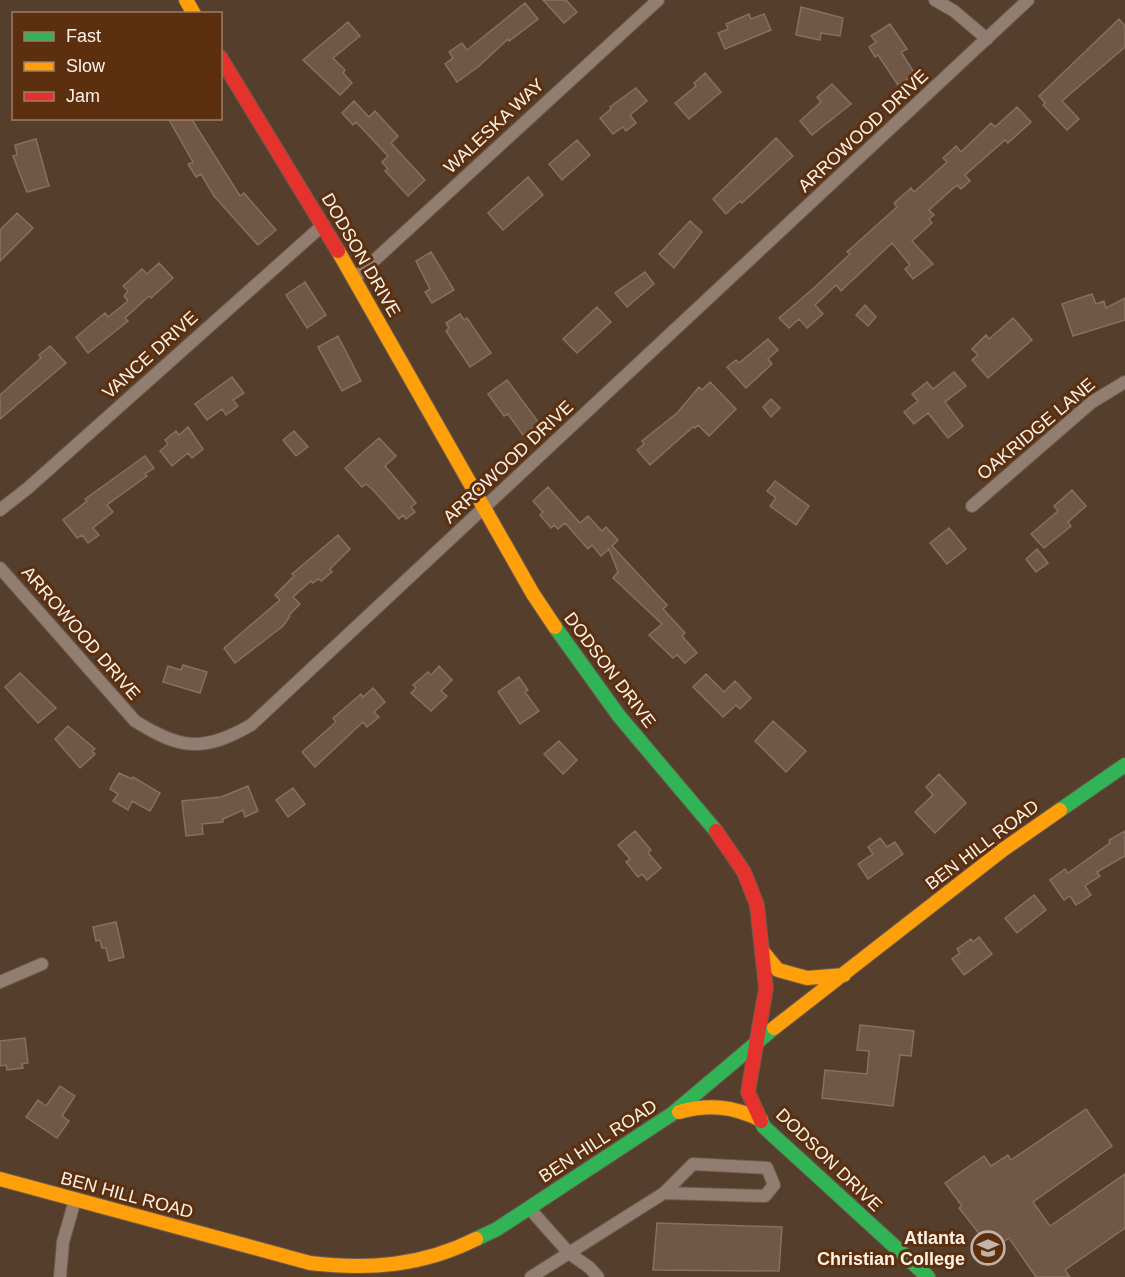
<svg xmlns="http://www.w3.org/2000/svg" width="1125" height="1277" font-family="Helvetica,sans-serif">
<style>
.building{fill:#715846;stroke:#857061;stroke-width:1.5}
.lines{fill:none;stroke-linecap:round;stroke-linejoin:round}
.street-casing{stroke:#6b5a4d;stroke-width:14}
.fast-casing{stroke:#6b5a4d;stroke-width:16}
.slow-casing{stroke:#6b5a4d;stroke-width:16}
.jam-casing{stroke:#6b5a4d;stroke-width:16}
.street{stroke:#917e71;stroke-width:12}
.fast{stroke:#30b455;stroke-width:14}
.slow{stroke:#ff9f0a;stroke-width:14}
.jam{stroke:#e5322d;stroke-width:14}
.labels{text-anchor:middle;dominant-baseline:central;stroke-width:6;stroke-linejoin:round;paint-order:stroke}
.street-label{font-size:18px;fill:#fef2eb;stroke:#5c2f0e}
.poi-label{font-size:18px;font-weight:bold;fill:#fef2eb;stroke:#5c2f0e;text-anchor:end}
</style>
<rect width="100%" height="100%" fill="#563e2c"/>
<path class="building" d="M543,0H566L577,12L564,23Z
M525,3L538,19L509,41L508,39L478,67L457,82L445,64L453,58L449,52L462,43L467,50Z
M801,7L843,18L840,36L821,33L820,40L796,35Z
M749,14L751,19L764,14L771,30L725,49L718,33L728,29L726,24Z
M1119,19L1125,26V47L1062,101L1079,119L1067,130L1043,105L1045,103L1039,96Z
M348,22L360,36L333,58L345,70L343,73L352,83L340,95L303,60Z
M890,24L907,49L901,52L915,74L898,85L878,55L875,57L869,47L876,42L871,36Z
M705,73L721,92L689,119L675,103L696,86L694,83Z
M832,84L851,104L812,135L800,121L821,102L817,97Z
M636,88L647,101L630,115L636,123L626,131L623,127L613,134L600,118L611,109L610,107Z
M354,101L369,117L375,111L398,136L391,143L425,180L408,196L385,171L388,169L382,162L388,156L356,122L353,125L342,113Z
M1017,107L1031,122L1008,143L1005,140L965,175L970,181L961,189L957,185L929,210L934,215L929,219L932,223L912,241L933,264L913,279L905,269L910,265L892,243L841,291L836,285L815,305L823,314L807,328L799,319L789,328L779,318L815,287L850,254L847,252L897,207L894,203L911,188L914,192L947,162L943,158L956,146L961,152L991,123L995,127Z
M168,118H191L240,196L244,193L276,230L258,245L214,196L201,174L196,177L188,164L193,162Z
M776,138L793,156L742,203L740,201L726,214L713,199Z
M36,139L49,186L27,192L13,156L17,155L15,145Z
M577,140L590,155L562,180L549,164Z
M528,177L543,195L503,230L488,213Z
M17,213L33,228L0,261V230Z
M690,221L702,232L674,268L659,254Z
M431,252L454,290L432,303L425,292L430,289L416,261Z
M159,263L173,278L151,298L149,296L125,318L128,321L88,353L76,337L105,313L108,317L128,301L124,296L128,291L123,286L142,269L147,274Z
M645,272L654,284L627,307L615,293Z
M305,282L326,315L307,328L286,295Z
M1092,294L1096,304L1104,301L1106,308L1125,298V320L1073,336L1062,304Z
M865,305L876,317L868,326L856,315Z
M597,307L611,322L577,353L563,339Z
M460,314L464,320L467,318L491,353L470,367L446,331L449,328L446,323Z
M1013,318L1032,340L988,378L972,360L978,355L972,349L986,335L989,339Z
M338,336L361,381L342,391L318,347Z
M768,339L778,350L768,359L772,364L746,388L727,367L736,360L739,363Z
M50,346L66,363L0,419V395L41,358L39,355Z
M954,372L966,386L945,402L963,426L948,438L928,413L914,424L904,412L918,401L912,394L927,382L933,389Z
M232,377L244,393L233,400L238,406L226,415L222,409L207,420L195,404Z
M507,380L539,423L523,435L508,414L504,416L488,394Z
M710,382L736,409L709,436L698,425L695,428L693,427L650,465L637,450L644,444L642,441L677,413L699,387L702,390Z
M771,399L780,408L771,417L763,407Z
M188,427L203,449L192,458L188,453L172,466L160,451L168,444L165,440L176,431L179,435Z
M294,431L308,447L296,456L283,440Z
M379,438L396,456L385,466L416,503L411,507L415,512L406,519L403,515L399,519L373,490L366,484L362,487L345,468Z
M145,456L154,468L145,474L147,476L107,505L113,512L93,528L99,535L88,543L82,535L77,538L63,520L87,501L85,499Z
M775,481L809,506L796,525L770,506L776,498L767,491Z
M548,487L580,523L588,516L602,531L606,527L618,540L612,546L667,605L663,609L685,633L682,636L697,653L685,663L677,655L673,658L649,635L662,624L613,578L618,572L609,549L601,556L592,545L588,549L565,523L558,529L554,525L551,528L540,515L543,512L533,501Z
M1072,490L1086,506L1068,522L1071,526L1044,548L1031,534L1058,511L1054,506Z
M949,528L966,549L947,564L930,543Z
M338,535L350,549L330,569L332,572L321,581L318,579L313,583L311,581L293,597L300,604L289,615L290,616L283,626L235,663L224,648L280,600L275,595L294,576L292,574Z
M1037,549L1048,563L1036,572L1026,559Z
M183,665L207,672L200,693L163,682L168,666L181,670Z
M439,666L452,680L441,691L447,696L431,711L411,693L416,688L413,685L428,672L431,675Z
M20,673L56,708L38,723L5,687Z
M706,674L724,692L735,681L751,698L740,709L736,705L723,717L693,687Z
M519,677L528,690L525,692L539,711L520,724L498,692Z
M373,688L385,702L374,712L379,717L367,727L363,722L315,767L302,752L336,722L333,718L361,694L363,697Z
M773,721L806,751L786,772L755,741Z
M68,726L95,749L92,751L95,754L80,768L55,739Z
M559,741L577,760L563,774L544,754Z
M119,773L132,779L133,777L160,793L150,811L132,801L128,810L113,801L118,794L110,789Z
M939,774L966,803L935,833L915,812L933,795L926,787Z
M248,786L258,811L245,817L243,810L223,819V822L202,824L203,834L186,836L182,801L221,797Z
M293,788L305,804L288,817L276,800Z
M635,831L651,850L648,853L661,868L647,880L642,874L638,877L626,862L630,859L618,845Z
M1125,831V856L1097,872L1100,876L1085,886L1091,895L1076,905L1070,896L1064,900L1050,880L1065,869L1068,873L1110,843L1109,840Z
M880,838L887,847L895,842L903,854L868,879L858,864L873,854L868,847Z
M1034,895L1046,910L1017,933L1005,918Z
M116,922L124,957L109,961L106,948H102L100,940L96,941L93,927Z
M979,937L992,954L964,975L952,959L960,953L957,949L971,939L973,942Z
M860,1025L914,1031L911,1056L900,1055L893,1106L822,1098L825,1070L867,1074L869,1051L857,1050Z
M25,1038L28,1063L22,1064L23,1068L7,1070L6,1065L0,1066V1041Z
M60,1086L75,1096L62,1116L69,1121L57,1138L26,1117L38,1100L46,1106Z
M1086,1109L1112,1146L1033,1202L1050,1226L1125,1174V1228L1065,1270L1070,1277H1036L1009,1238L992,1250L959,1208L962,1206L945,1183L984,1156L991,1166L1008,1155L1011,1160Z
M657,1223L782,1227L779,1271L653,1270Z"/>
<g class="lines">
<defs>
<path id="street" d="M935,0L954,11L987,39
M354,279L658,0
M972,506L1092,402L1125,382
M0,510L28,488L323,225
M0,568L135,721C181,750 204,752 251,725L1028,0
M0,982L42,964
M529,1208L569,1253L590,1268L598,1277
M60,1277L63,1242L75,1200
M531,1277L664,1193L693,1164L767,1168L774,1185L765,1196L664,1193"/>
<path id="fast" d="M555,627L619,716L716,831
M1060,810L1125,765
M761,1121L764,1127L928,1277
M476,1239L497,1229L672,1114L774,1028"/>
<path id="slow" d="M186,0L194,14
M338,251L533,594L555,627
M763,952L778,970L807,978L844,975
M774,1028L1004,849L1060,810
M679,1112C709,1104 733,1106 761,1120
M0,1179L310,1263C369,1270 422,1266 476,1239"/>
<path id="jam" d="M220,57L338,251
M716,831L744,872L757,905L766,988L748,1092L761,1121"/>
</defs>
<use href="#street" class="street-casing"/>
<use href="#fast" class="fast-casing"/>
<use href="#slow" class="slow-casing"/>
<use href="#jam" class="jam-casing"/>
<use href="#street" class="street"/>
<use href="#fast" class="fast"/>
<use href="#slow" class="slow"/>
<use href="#jam" class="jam"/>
</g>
<defs>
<symbol id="school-ring" viewBox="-11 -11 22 22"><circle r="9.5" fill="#5c2f0e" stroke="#c3b3a8" stroke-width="1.5"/><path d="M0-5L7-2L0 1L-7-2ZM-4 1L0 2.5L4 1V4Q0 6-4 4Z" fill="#c3b3a8"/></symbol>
</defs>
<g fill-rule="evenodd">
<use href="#school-ring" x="969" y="1229" width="38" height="38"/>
</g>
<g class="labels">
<g class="street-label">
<text transform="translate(494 126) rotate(-43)">WALESKA WAY</text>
<text transform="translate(863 131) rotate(-43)">ARROWOOD DRIVE</text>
<text transform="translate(361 255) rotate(60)">DODSON DRIVE</text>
<text transform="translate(150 355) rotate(-42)">VANCE DRIVE</text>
<text transform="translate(1036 429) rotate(-40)">OAKRIDGE LANE</text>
<text transform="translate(508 462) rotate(-43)">ARROWOOD DRIVE</text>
<text transform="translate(81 633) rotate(49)">ARROWOOD DRIVE</text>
<text transform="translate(610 670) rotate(53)">DODSON DRIVE</text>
<text transform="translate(982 845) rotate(-37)">BEN HILL ROAD</text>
<text transform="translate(598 1141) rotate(-33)">BEN HILL ROAD</text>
<text transform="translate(829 1160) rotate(44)">DODSON DRIVE</text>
<text transform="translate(127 1195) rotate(15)">BEN HILL ROAD</text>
</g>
<g class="poi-label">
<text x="965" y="1238">Atlanta<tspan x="965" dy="21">Christian College</tspan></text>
</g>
</g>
<rect x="12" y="12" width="210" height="108" fill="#5c2f0e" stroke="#9d7d66" stroke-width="1.5"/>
<rect x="24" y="32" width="30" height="9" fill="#30b455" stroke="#9d7d66" stroke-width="1.5"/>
<text x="66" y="42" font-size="18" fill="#fef2eb">Fast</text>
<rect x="24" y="62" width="30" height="9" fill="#ff9f0a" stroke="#9d7d66" stroke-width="1.5"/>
<text x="66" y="72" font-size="18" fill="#fef2eb">Slow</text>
<rect x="24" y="92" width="30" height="9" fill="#e5322d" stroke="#9d7d66" stroke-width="1.5"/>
<text x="66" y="102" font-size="18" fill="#fef2eb">Jam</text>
</svg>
